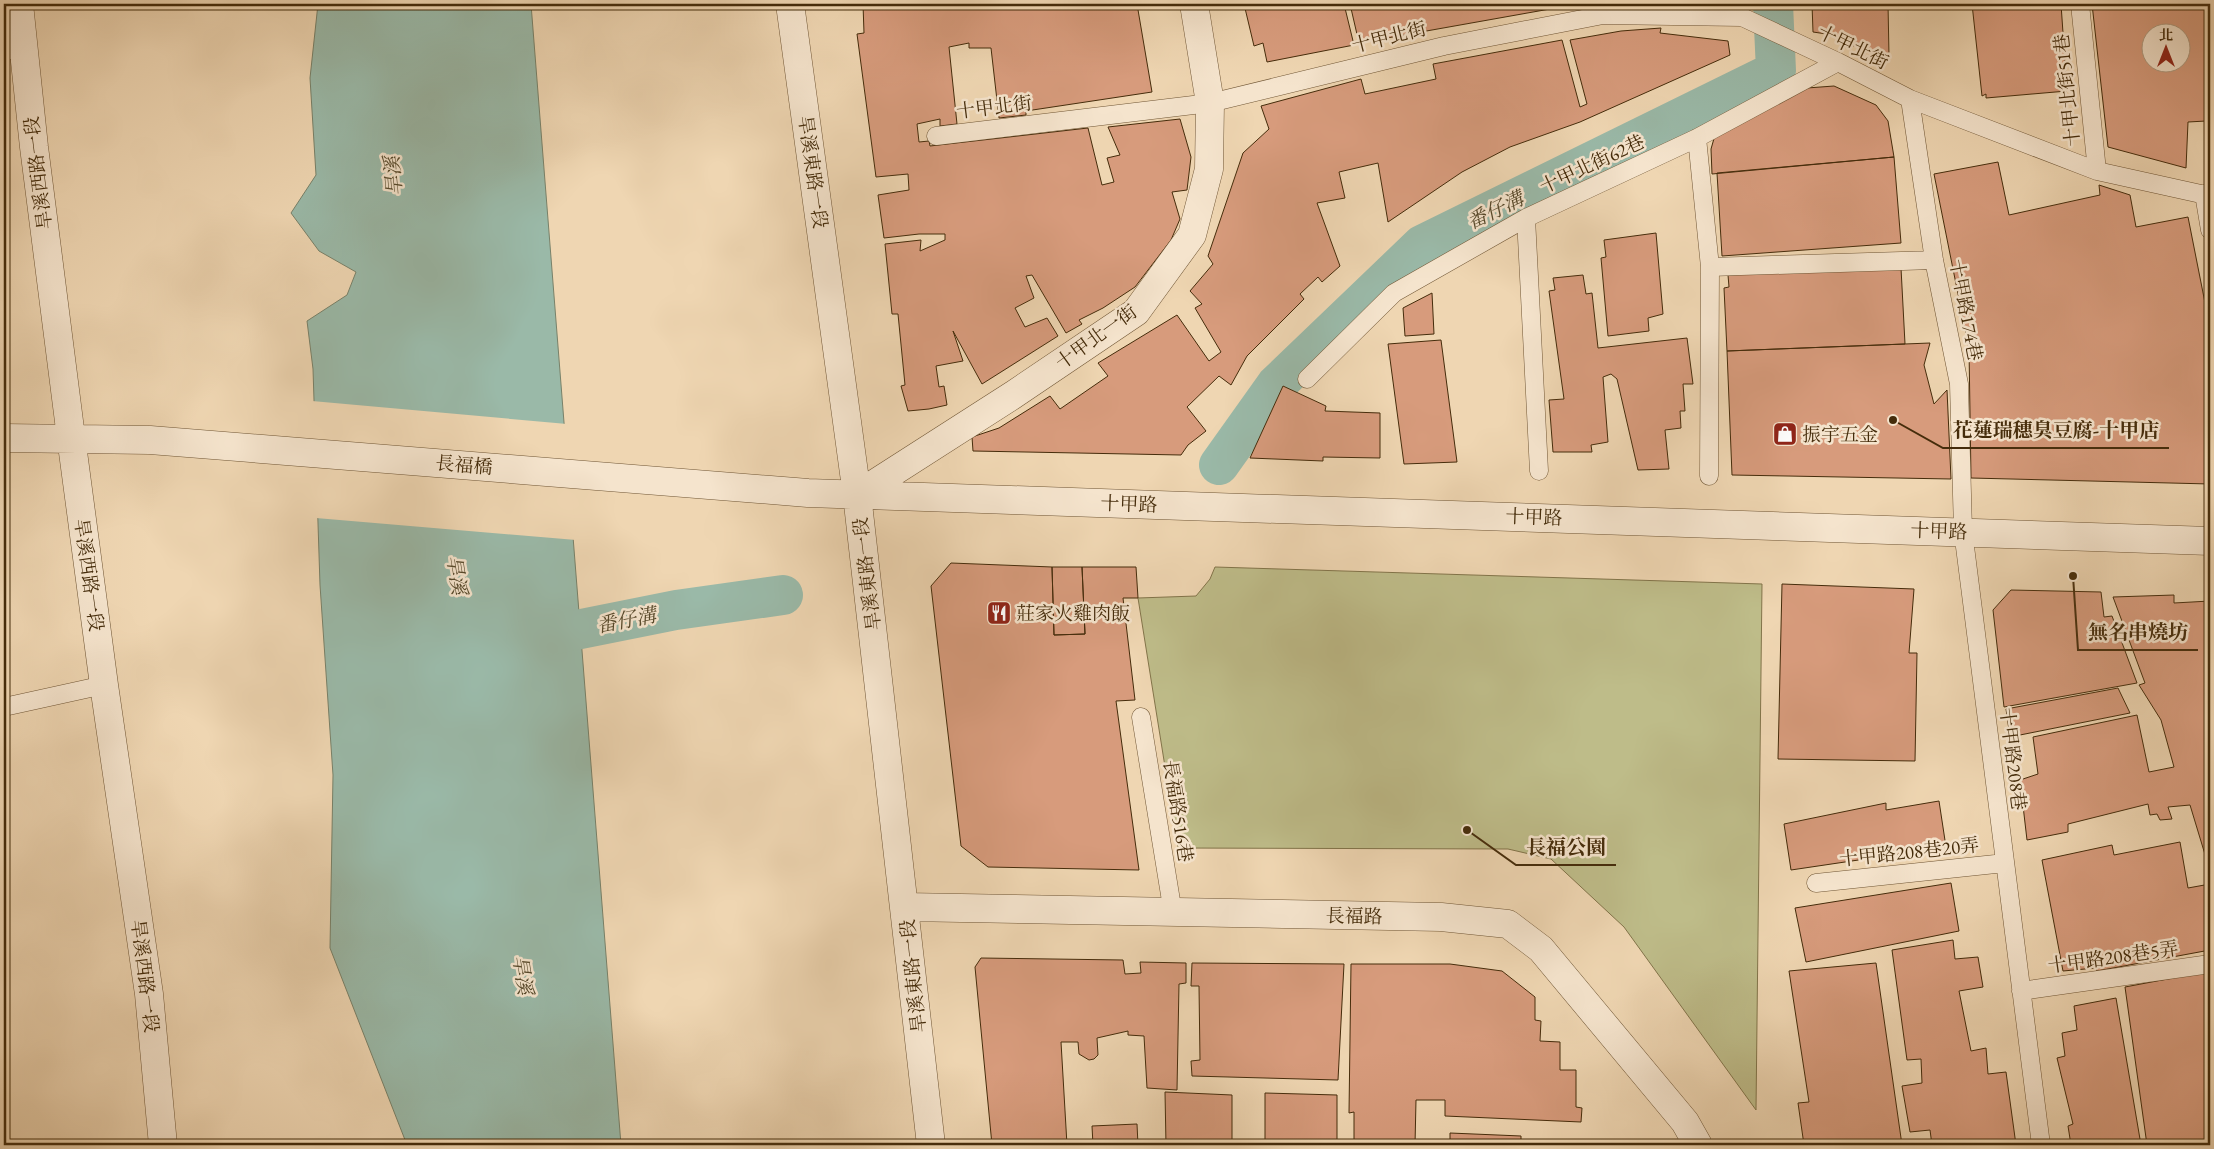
<svg xmlns="http://www.w3.org/2000/svg" width="2214" height="1149" font-family="'EB Garamond','Noto Serif TC',serif">
<style>
.green{fill:#bebc89;stroke:#82744a}
.water{fill:#9ab9a8;stroke:#788169}
.pier{fill:#efd6b2}
.lines{fill:none;stroke-linecap:round;stroke-linejoin:round}
.canal{stroke:#9ab9a8;stroke-width:40}
.building{fill:#d79b7c;stroke:#452c0b;fill-rule:evenodd}
.service-casing{stroke:#705635;stroke-width:19}
.minor-casing{stroke:#705635;stroke-width:29}
.service{stroke:#f5e4cd;stroke-width:18}
.minor{stroke:#f5e4cd;stroke-width:28}
.labels{text-anchor:middle;dominant-baseline:central;stroke-width:5;stroke-linejoin:round;paint-order:stroke}
.street-label{font-size:19px;fill:#452c0b;stroke:#f5e4cd}
.poi-label{font-size:19px;fill:#452c0b;stroke:#f5e4cd;text-anchor:start}
.water-label{font-size:20px;font-style:italic;fill:#56482a;stroke:#f5e4cd}
.leader{fill:none;stroke:#452c0b;stroke-width:2}
.callout-dot{fill:#452c0b;stroke:#f5e4cd;stroke-width:2}
.callout-label{font-size:20px;text-anchor:middle;font-weight:bold;fill:#452c0b;stroke:#f5e4cd;stroke-width:5;stroke-linejoin:round;paint-order:stroke}
</style>
<rect width="100%" height="100%" fill="#efd6b2"/>
<filter id="stains"><feTurbulence type="fractalNoise" baseFrequency=".004" numOctaves="4"/><feColorMatrix values="0 0 0 0 .2 0 0 0 0 .09 0 0 0 0 .02 0 0 0 .5 -.17"/></filter>
<radialGradient id="worn" r=".72"><stop offset=".6" stop-color="#630" stop-opacity="0"/><stop offset="1" stop-color="#630" stop-opacity=".3"/></radialGradient>
<path class="green" d="M1215,567L1762,584L1756,1110L1624,927L1551,859L1508,849L1178,848L1138,598L1196,596L1210,579Z"/>
<path class="water" d="M318,4H531L621,1145H407L330,948L333,775L320,585L313,369L307,321L347,295L356,272L319,251L291,213L316,175L310,78Z"/>
<path class="pier" d="M312,401L567,424L576,540L316,518Z"/>
<g class="lines">
<path class="canal" d="M1219,465L1276,385L1422,245L1776,71L1773,4
M526,640L676,610L783,595"/>
</g>
<path class="building" d="M863,4H1137L1152,92L1026,111V115L999,118L991,48H969V43L949,47L957,124L940,126V119L917,124L919,142L929,141L930,146L1088,128L1102,185L1114,182L1107,158L1120,155L1108,127L1180,119L1191,157L1187,190L1172,192L1180,219L1171,240L1135,287L1103,308L1079,320L1082,324L1066,333L1032,275L1026,276L1034,298L1015,308L1025,327L1047,318L1058,336L982,384L953,331L963,361L936,366L939,387L944,386L947,405L929,409L908,411L901,386L905,385L898,314H892L885,244L921,240L920,251L945,240V234H919L884,238L878,195L909,190L908,174L876,177L857,34L864,33Z
M1244,4H1344L1354,45L1267,62L1263,43L1254,46Z
M1350,4H1578L1359,43Z
M1812,4H1888L1889,56L1840,42V36L1813,32Z
M1972,4H2061L2067,91L1986,98V94L1982,96Z
M2092,4H2206V121L2188,122L2186,168L2108,147ZM2152,32H2182V62H2152Z
M1661,28L1660,33L1728,41L1730,55L1580,122L1510,147L1462,172L1388,222L1378,163L1339,172L1345,198L1317,203L1340,266L1322,282L1318,277L1300,294L1304,299L1247,356L1231,385L1219,376L1187,407L1206,431L1188,445L1181,455L973,451L972,437L999,428L1050,396L1060,409L1108,376L1098,363L1177,315L1209,361L1221,352L1195,308L1202,304L1190,291L1213,264L1208,256L1243,153L1269,129L1261,106L1361,79L1365,94L1436,79L1433,64L1562,40L1580,107L1587,104L1570,40L1621,31Z
M1834,86L1876,105L1888,121L1894,157L1712,174L1711,149L1715,135L1807,88Z
M1894,157L1901,243L1722,256L1717,173Z
M1998,162L2009,215L2100,195L2099,185L2130,195L2136,227L2188,217L2210,328V484L1971,478L1969,349L1934,174Z
M1656,233L1663,314L1648,318L1649,331L1608,336L1601,258L1606,257L1604,240Z
M1901,268L1905,344L1727,351L1724,288L1729,287L1728,275Z
M1583,275L1586,294L1592,293L1598,348L1687,338L1693,384H1683L1685,411H1680L1681,428L1665,430L1669,469L1638,470L1617,379L1611,374L1603,377L1608,442L1591,445L1592,452H1553L1549,400L1564,399L1549,291L1555,290L1553,278Z
M1432,293L1434,334L1405,336L1403,308Z
M1441,340L1457,462L1404,464L1388,344Z
M1930,343L1924,365L1934,404L1947,390L1951,479L1732,475L1727,351Z
M1283,386L1326,406L1325,411L1380,413V458L1323,457V461L1250,458Z
M951,563L1052,567L1054,635L1085,634L1082,567H1136L1138,598H1123L1135,700L1116,701L1139,870L988,867L961,846L931,586Z
M1052,567H1082L1085,634L1054,635Z
M1782,584L1914,589L1909,653H1917L1915,761L1778,759Z
M2011,590L2101,592L2104,617L2112,616L2137,683L2004,707L1993,610Z
M2174,595V603L2210,601V871L2190,805L2168,807L2172,819L2160,820L2157,814L2150,815L2148,804L2068,824V832L2027,840L2020,780L2038,774L2033,737L2137,715L2149,772L2174,767L2161,720L2139,685L2145,683L2113,597Z
M2118,688L2130,713L2010,737L2006,709Z
M1939,801L1946,847L1791,870L1784,824L1886,803V810Z
M2180,842L2188,888L2210,884V950L2097,971L2096,968L2063,971L2042,860L2112,845L2114,855Z
M1951,883L1959,931L1806,962L1795,908Z
M1953,940L1955,959L1978,957L1983,987L1959,991L1971,1051L1986,1048L1988,1074L2006,1072L2016,1145H1932L1930,1130L1910,1132L1902,1086L1922,1083L1921,1059L1907,1060L1892,950Z
M981,958L1123,960L1125,974L1141,973L1140,962L1186,963V983L1179,984L1177,1090L1147,1088L1144,1036L1128,1035V1031L1097,1038L1098,1055L1094,1059L1089,1060L1079,1054L1078,1042H1061L1067,1145H992L975,967Z
M1192,963L1344,964L1338,1080L1192,1076L1191,1061L1200,1060L1199,986H1191Z
M1876,963L1902,1145H1804L1798,1103L1809,1102L1789,971Z
M1351,964H1450L1502,971L1535,997V1020L1541,1021L1540,1041L1560,1042V1070H1576V1107L1582,1108L1581,1122L1445,1116V1100H1416L1415,1145H1354V1112L1349,1113Z
M2210,971V1145H2147L2125,987Z
M2116,998L2141,1145H2071L2068,1126L2073,1124L2057,1058L2065,1056L2062,1033L2077,1030L2074,1006Z
M1165,1092L1232,1095V1145H1166Z
M1265,1093L1337,1095V1145H1265Z
M1137,1124L1138,1145H1093L1092,1126Z
M1450,1133L1521,1136V1145H1450Z"/>
<g class="lines">
<defs>
<path id="service" d="M2080,4L2097,171
M4,50H25
M1910,99L1934,260L1959,384L1963,531L2041,1145
M936,136L1210,103L1444,46L1603,15L1742,17L1838,62L1910,99L2097,171L2210,196
M1697,138L1710,267L1709,476
M2204,194L2210,230
M1526,218L1539,471
M1710,267L1934,260
M1307,379L1394,293L1526,218L1697,138L1838,62
M4,707L104,685
M1141,717L1173,913
M1816,883L2005,863
M2021,991L2210,964"/>
<path id="minor" d="M19,4L34,147L71,437L104,685L149,994L163,1145
M790,4L857,495L931,1145
M4,438L150,440L808,493L2210,541
M857,495L1013,395L1136,312L1192,235L1209,169L1210,103L1194,4
M905,907L1441,917L1508,924L1541,949L1685,1122L1698,1145"/>
</defs>
<use href="#service" class="service-casing"/>
<use href="#minor" class="minor-casing"/>
<use href="#service" class="service"/>
<use href="#minor" class="minor"/>
</g>
<defs>
<symbol id="shop-square" viewBox="-11 -11 22 22"><rect x="-9" y="-9" width="18" height="18" rx="4" fill="#8f2418" stroke="#f5e4cd"/><path d="M-5-2.5h2.3a2.7 3.5 0 0 1 5.4 0H5L5.5 6h-11ZM-1.5-2.5h3a1.5 2.3 0 0 0-3 0Z" fill="#fff"/></symbol>
<symbol id="restaurant-square" viewBox="-11 -11 22 22"><rect x="-9" y="-9" width="18" height="18" rx="4" fill="#8f2418" stroke="#f5e4cd"/><path d="M-5-6h1v4h1v-4h1v4h1v-4h1v5L-1.5 .5V6h-2V.5L-5-1ZM5-6V6H3V1.5H1.5Q1.5-4 5-6Z" fill="#fff"/></symbol>
</defs>
<g fill-rule="evenodd">
<use href="#shop-square" x="1771" y="420" width="28" height="28"/>
<use href="#restaurant-square" x="985" y="599" width="28" height="28"/>
</g>
<g class="labels">
<g class="street-label">
<text transform="translate(1389 37) rotate(-14)">十甲北街</text>
<text transform="translate(1853 47) rotate(26)">十甲北街</text>
<text transform="translate(2067 90) rotate(-96)">十甲北街51巷</text>
<text transform="translate(994 107) rotate(-7)">十甲北街</text>
<text transform="translate(1592 164) rotate(-25)">十甲北街62巷</text>
<text transform="translate(813 172) rotate(82)">旱溪東路一段</text>
<text transform="translate(38 173) rotate(-97)">旱溪西路一段</text>
<text transform="translate(1966 310) rotate(79)">十甲路174巷</text>
<text transform="translate(1096 337) rotate(-36)">十甲北一街</text>
<text transform="translate(464 465) rotate(5)">長福橋</text>
<text transform="translate(1129 504) rotate(2)">十甲路</text>
<text transform="translate(1534 517) rotate(2)">十甲路</text>
<text transform="translate(1939 531) rotate(2)">十甲路</text>
<text transform="translate(867 574) rotate(-97)">旱溪東路一段</text>
<text transform="translate(89 575) rotate(82)">旱溪西路一段</text>
<text transform="translate(2013 759) rotate(83)">十甲路208巷</text>
<text transform="translate(1178 811) rotate(81)">長福路516巷</text>
<text transform="translate(1909 852) rotate(-6)">十甲路208巷20弄</text>
<text transform="translate(1354 916) rotate(1)">長福路</text>
<text transform="translate(2113 957) rotate(-8)">十甲路208巷5弄</text>
<text transform="translate(145 976) rotate(83)">旱溪西路一段</text>
<text transform="translate(913 976) rotate(-96)">旱溪東路一段</text>
</g>
<g class="poi-label">
<text x="1802" y="434">振宇五金</text>
<text x="1016" y="613">莊家火雞肉飯</text>
</g>
<g class="water-label">
<text transform="translate(393 176) rotate(-95)">旱溪</text>
<text transform="translate(1495 210) rotate(-26)">番仔溝</text>
<text transform="translate(457 575) rotate(81)">旱溪</text>
<text transform="translate(626 620) rotate(-11)">番仔溝</text>
<text transform="translate(523 975) rotate(81)">旱溪</text>
</g>
</g>
<path class="leader" d="M1893 420L1943 448H2169M2073 576L2078 650H2198M1467 830L1516 865H1616"/>
<g class="callout-dot">
<circle cx="1893" cy="420" r="5"/>
<circle cx="2073" cy="576" r="5"/>
<circle cx="1467" cy="830" r="5"/>
</g>
<g class="callout-label">
<text x="2056" y="437">花蓮瑞穗臭豆腐-十甲店</text>
<text x="2138" y="639">無名串燒坊</text>
<text x="1566" y="854">長福公園</text>
</g>
<rect width="2214" height="1149" fill="none" stroke="#efd6b2" stroke-width="20"/>
<rect x="5" y="5" width="2204" height="1139" fill="none" stroke="#452c0b" stroke-width="2.5"/>
<rect x="10" y="10" width="2194" height="1129" fill="none" stroke="#452c0b"/>
<g transform="translate(2166 48)"><circle r="24" fill="#f5e4cd" stroke="#af9a7f"/>
<path d="M0-4L9 19L0 12L-9 19Z" fill="#8f2418"/>
<text y="-8" font-size="14" font-weight="bold" text-anchor="middle" fill="#452c0b">北</text>
</g>
<rect width="100%" height="100%" filter="url(#stains)"/>
<rect width="100%" height="100%" fill="url(#worn)"/>
</svg>
